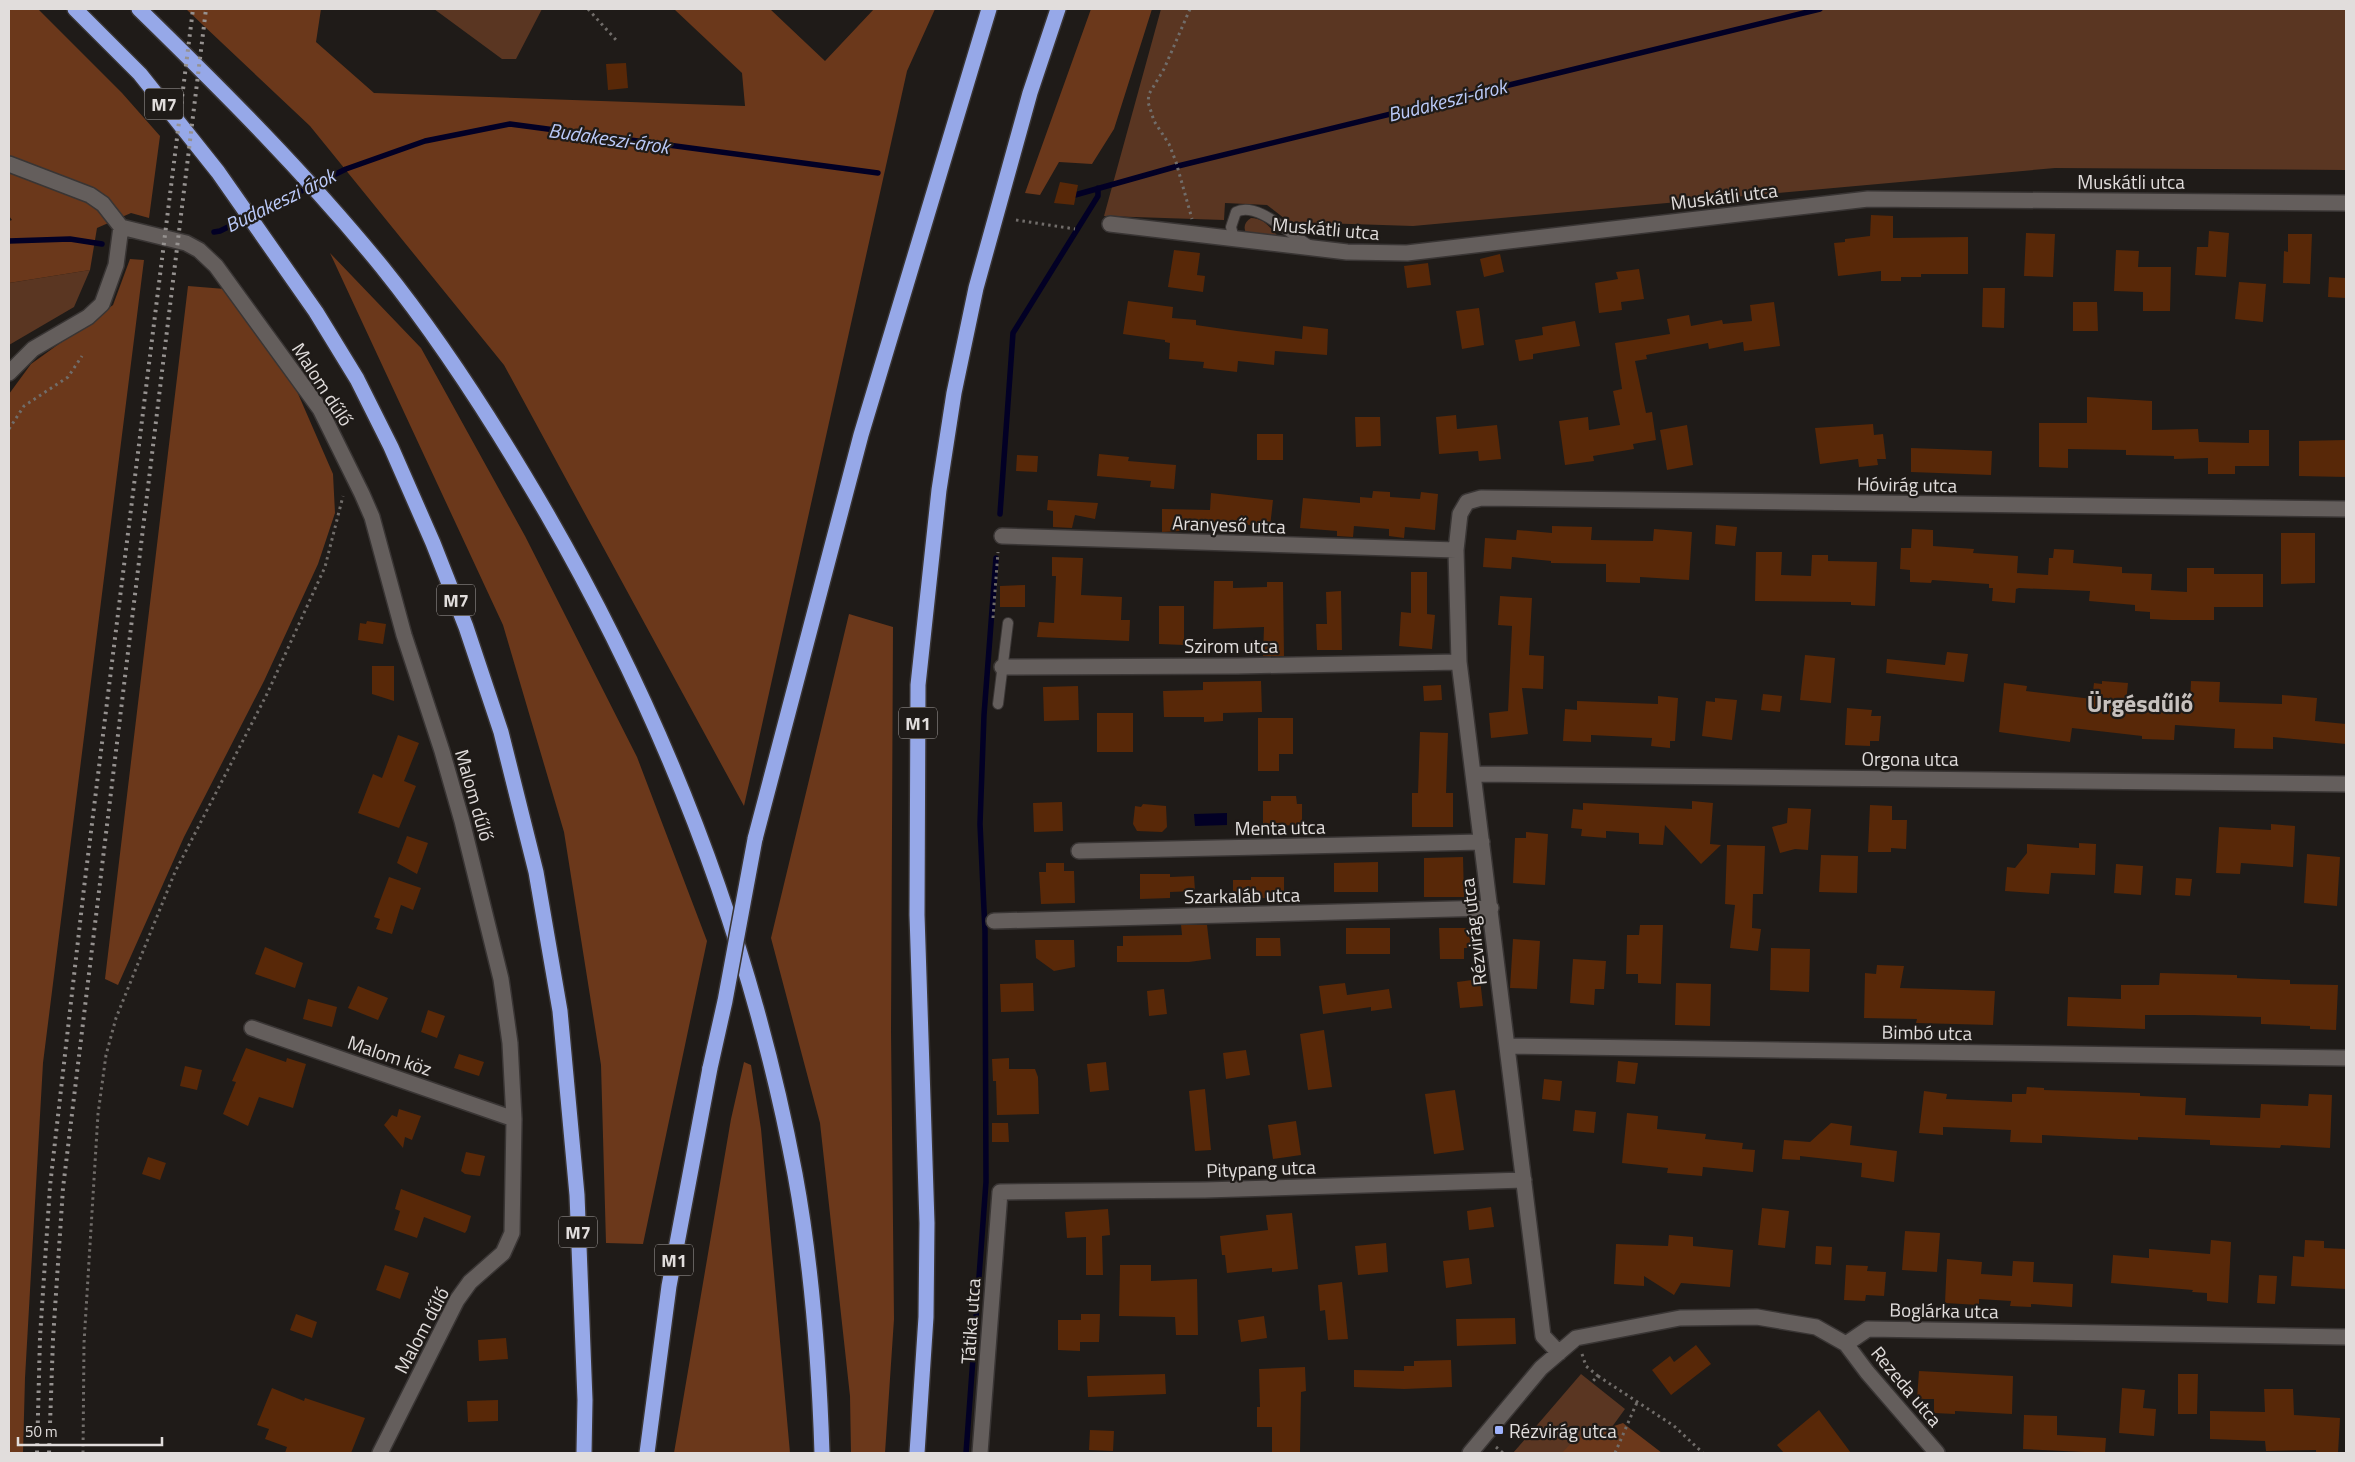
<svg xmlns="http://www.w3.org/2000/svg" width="2355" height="1462" font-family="'Titillium Web',sans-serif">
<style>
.green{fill:#5a3622}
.forest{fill:#6b381b}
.water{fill:#020025}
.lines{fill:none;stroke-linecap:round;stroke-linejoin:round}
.stream{stroke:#020025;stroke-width:5.5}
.building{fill:#582808}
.lane-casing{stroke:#393534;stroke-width:12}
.street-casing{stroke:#393534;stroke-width:18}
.highway-casing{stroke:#393534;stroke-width:18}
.path{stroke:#716d6a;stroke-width:3;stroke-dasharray:2.5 4;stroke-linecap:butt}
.lane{stroke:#645e5c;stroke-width:10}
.street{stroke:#645e5c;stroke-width:15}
.highway{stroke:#96a8e8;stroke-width:15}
.rail{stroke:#969290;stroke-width:4;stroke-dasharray:2.5 5;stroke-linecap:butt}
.highway-bridge-casing{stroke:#393534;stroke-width:18;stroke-linecap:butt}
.highway-bridge{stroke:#96a8e8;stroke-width:15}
.poi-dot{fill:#9fb3fd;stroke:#1f1b18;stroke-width:2}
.labels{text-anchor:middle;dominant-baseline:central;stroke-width:4.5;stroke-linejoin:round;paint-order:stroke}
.shield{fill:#1f1b18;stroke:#a7a3a1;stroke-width:1}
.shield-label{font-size:18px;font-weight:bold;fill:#e1dddc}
.street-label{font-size:19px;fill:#e1dddc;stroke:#1f1b18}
.poi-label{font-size:19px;fill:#e1dddc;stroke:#1f1b18;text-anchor:start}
.water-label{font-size:20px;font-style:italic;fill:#bbcaf9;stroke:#1f1b18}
.district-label{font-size:24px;font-weight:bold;fill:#c7c1be;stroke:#1f1b18}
</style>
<rect width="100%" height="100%" fill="#1f1b18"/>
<path class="green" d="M434,9H542L516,59H502Z
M1161,9H2346V170L2055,168L1413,226L1289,222L1267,205L1225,203L1224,220L1104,216Z
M1251,218C1265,218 1272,230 1281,240L1246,233C1243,226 1245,222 1251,218Z
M90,270L74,307L9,345V283Z
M1581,1374L1625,1409L1593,1453H1513Z"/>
<path class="forest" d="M9,9H38L122,93L160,136L149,218L131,213L97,228L90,270L9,283V221L12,220L9,216Z
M186,9H321L316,42L374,93L745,106L742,73L674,9H770L825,61L874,9H935L907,71L744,806L504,365L310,126Z
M1091,9H1152L1114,129L1092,164L1059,162L1040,195L1025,193Z
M330,253L421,348L525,536L637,757L707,941L643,1244L606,1243L601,1065L564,832L503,625Z
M130,259L144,260L43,1063L25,1378L23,1453H9V394L31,364L113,305Z
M188,286L225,289L289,373L333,474L335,513L318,564L264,681L184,837L118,985L105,979Z
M849,614L893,627L891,1031L894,1319L885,1453H851L850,1396L820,1123L771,938Z
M744,1062L751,1065L761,1129L790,1453H674L731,1119Z
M1623,1423L1662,1453H1562L1575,1439Z"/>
<path class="water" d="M1227,813V825L1195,826L1194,814Z"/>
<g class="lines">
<path class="stream" d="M1075,195L1178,166L1820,9
M214,232L220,231L346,169L425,141L510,124L878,173
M9,241L70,239L102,244
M1000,514L1013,333L1098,196V188
M966,1453L986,1182L985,931L980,824L984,715L996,558"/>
</g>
<path class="building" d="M626,63L628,88L608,90L606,64Z
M1060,182L1078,185L1074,205L1054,203Z
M1871,215L1893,216V238L1968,237V274H1921V277H1901V281H1881V271L1838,276L1834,243L1845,242V239L1870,236Z
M2209,231L2229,233L2226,277L2195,275L2197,247H2208Z
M2026,233L2055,234L2053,277L2024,276Z
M2288,234H2312L2310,284L2283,283L2284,251L2288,252Z
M1174,250L1200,253L1197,275L1205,276L1203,292L1168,287Z
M2116,250L2139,251L2138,267H2171L2170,311H2143V292L2114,291Z
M1500,254L1504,272L1484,277L1480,259Z
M1428,263L1431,285L1407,288L1404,266Z
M1639,269L1644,299L1621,302L1622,310L1599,313L1595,283L1618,279L1616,272Z
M2329,277L2346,278V298L2328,297Z
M2239,282L2266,284L2263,322L2235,319Z
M1983,288H2005L2004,328L1982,327Z
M1128,301L1173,307L1172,318L1196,320V325L1237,331L1302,339L1303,326L1328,329L1327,355L1275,351L1274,365L1238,361L1237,372L1203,368L1204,362L1169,359L1170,343L1165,342V340L1123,334Z
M1774,302L1780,346L1744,351L1743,342L1709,349L1708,343L1646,355L1647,359L1635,361L1646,413L1652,412L1656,440L1633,444L1634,449L1593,456L1594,461L1565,465L1559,421L1588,417L1589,430L1620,425L1613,391L1622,389L1615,343L1670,334L1667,319L1689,315L1691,326L1722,320L1723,324L1752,321L1750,305Z
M2073,302H2097L2098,331H2073Z
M1479,308L1484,345L1462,349L1456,311Z
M1575,321L1580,346L1533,354V359L1519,361L1515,340L1543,335L1542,327Z
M2087,397L2152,401V430L2198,429L2199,442L2249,443V430H2269V466H2235V474H2208V458L2174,459V456L2126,455V450L2068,449V468L2039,467V423H2087Z
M1456,415L1457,429L1497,425L1501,459L1479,461L1478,451L1439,454L1436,417Z
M1355,417H1380L1381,446L1356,447Z
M1873,424L1874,435L1883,434L1886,459H1877L1878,465L1859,467L1858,459L1820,464L1815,428Z
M1687,425L1693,465L1667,470L1660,430Z
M1257,434H1283V460H1257Z
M2346,440V477L2299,476V441Z
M1911,448L1992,451L1991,475L1911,472Z
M1099,454L1129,457L1128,461L1176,465L1174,489L1150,487L1151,481L1097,476Z
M1017,455L1038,456L1037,472L1016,471Z
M1373,491L1390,492V497L1420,499L1421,492L1438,494L1435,530L1405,527L1404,538L1389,536V529L1354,526L1353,537L1337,536V531L1300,528L1303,498L1360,503V497L1372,498Z
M1211,493L1273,500L1270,527L1230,523L1229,530L1198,527V530L1162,532V509L1210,510Z
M1048,500L1098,503L1095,519L1075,515L1072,528L1053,527V511L1047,510Z
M1716,525L1737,527L1735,546L1715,544Z
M1552,526L1592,527L1591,540L1653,541L1654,529L1692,532L1689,580L1640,577V583L1606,582V564L1551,563V561L1512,557L1511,569L1483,567L1485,538L1516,540L1517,530L1552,533Z
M1912,529L1933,530V546L1974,549L1973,553L2018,556L2017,573L2048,575L2049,558H2053L2054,549L2074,550L2073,563L2122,567V573L2152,574L2151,590L2187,592V568H2214V574H2263V607H2214V620H2171L2150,619V612L2135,611V605L2089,601L2090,591L2019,588L2016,589L2015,603L1992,601L1993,588H1989V584L1932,580L1931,583L1910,582V570L1900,569L1901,548H1911Z
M2281,533H2315V583L2281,584Z
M1756,552H1782L1781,575L1811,576L1812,555H1828V561L1877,562L1875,606L1851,605V602L1755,601Z
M1052,557L1083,558L1081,595L1122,597L1121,620H1130L1129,641L1037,637L1039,622L1054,623L1056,576H1052Z
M1411,572H1427V614L1435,615L1432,649L1399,646L1401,612L1411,613Z
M1214,581H1233V588L1267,587V582H1283L1284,656H1263L1264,627L1213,629Z
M1025,585V607H1000V586Z
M1341,591L1342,650H1317L1316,624H1327L1326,592Z
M1500,596L1532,598L1529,655L1544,656L1543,689L1522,688L1528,734L1491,738L1489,713L1508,711L1512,626L1498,625Z
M1159,606H1184V645L1159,644Z
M367,621L386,624L383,644L358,640L360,623L366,624Z
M1947,652L1968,654L1964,682L1886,673L1887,659L1945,665Z
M1805,655L1835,658L1831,703L1800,700Z
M372,666H394V701L372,694Z
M1261,681L1262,712L1223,713V721L1204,722V717H1164L1163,691L1203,690V682Z
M2102,681L2128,683L2126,703L2190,704L2191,681L2220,682L2219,702L2282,704V695L2317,698L2315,721L2346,724V744L2273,737V749L2234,748L2235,729L2175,725L2174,740L2142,739V736L2072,728L2070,742L1999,732L2004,683L2027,686L2026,691L2092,699L2094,683L2102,684Z
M1441,685L1442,700L1424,701L1423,686Z
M1078,686L1079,720L1044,721L1043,687Z
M1763,694L1782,696L1780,712L1761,710Z
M1658,696L1678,698L1675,741H1670V748L1651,746L1652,738L1591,735V742L1563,741L1565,709L1577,710V701L1658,704Z
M1715,698L1737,700L1732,740L1702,736L1706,701L1715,702Z
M1847,708L1872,710L1871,716H1881L1879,741H1870V746L1845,745Z
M1097,713H1133V752H1097Z
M1258,718H1293V754H1279V771H1258Z
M1420,732L1448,733L1446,793H1453V827H1412V793H1418Z
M398,735L419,743L404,781L416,786L399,828L358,813L373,774L382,778Z
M1271,796H1296L1297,804H1302V825L1263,826V801H1271Z
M1692,801L1713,803L1710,844L1721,845L1701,864L1665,825L1663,845L1639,844V833L1606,831V838L1581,836L1582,829L1571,828L1573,809L1583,810V803L1692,809Z
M1062,802L1063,831L1034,832L1033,803Z
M1143,804L1166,806L1167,827L1162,832L1137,831L1133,824L1135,806L1141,807Z
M1870,805L1892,806V820H1907L1906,849L1891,848V852H1868Z
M1788,808L1811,809L1808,850L1795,849L1780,853L1772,827L1787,823Z
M2271,824L2295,826L2293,867L2241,863L2240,874L2216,873L2219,827L2271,830Z
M1526,832L1548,834L1545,885L1513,883L1515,838H1526Z
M407,836L428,843L417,874L397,863Z
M2079,843L2096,844L2095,875L2051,873L2049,894L2005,891L2007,867L2015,868L2027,853V844L2079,848Z
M1727,845L1765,846L1763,894H1753L1752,928L1761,929L1758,951L1730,948L1735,905L1725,904Z
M2307,854L2340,857L2337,906L2304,903Z
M1821,855L1858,856L1857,893L1819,892Z
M1463,857L1464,897H1424V858Z
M1378,862V892H1334V863Z
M1046,863H1064V871H1074L1075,903L1041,904L1039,872H1046Z
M2116,864L2143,866L2141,895L2114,893Z
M1140,874H1170V877L1194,876L1195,891L1170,892V898L1140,899Z
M389,877L421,888L413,910L401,905L392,934L376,929L380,919L374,917Z
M1251,877H1284V898H1251V895H1233V880H1251Z
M2176,878L2192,879L2190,896L2175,895Z
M1181,925H1207L1211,959L1189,962H1117V946H1123V936L1182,935Z
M1640,925H1663L1661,984L1638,983V974H1626L1627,935H1639Z
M1346,928H1390V954H1346Z
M1439,928H1475V948H1464V959H1440Z
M1256,938H1280L1281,956H1256Z
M1513,939L1540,941L1537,989L1510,988Z
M1035,940H1074L1075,967L1054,971L1036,958Z
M265,947L303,963L295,988L255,974Z
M1771,948L1810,949L1809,992L1770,990Z
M1573,959L1606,961L1604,989H1595L1594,1005L1570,1003Z
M1877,965L1904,966L1900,988L1995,991L1993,1025L1916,1023L1917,1019L1864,1018L1865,973L1876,974Z
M2160,973L2237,975V978L2290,980V984L2338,985L2336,1030L2310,1029V1026L2261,1024V1017L2193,1015H2145V1029L2067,1026L2068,997L2121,999V985H2159Z
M1480,979L1483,1006L1460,1008L1457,982Z
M1033,983L1034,1011L1001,1012L1000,984Z
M1345,983L1347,995L1389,989L1392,1008L1371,1011V1007L1323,1014L1319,986Z
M1676,983L1711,984L1710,1026L1675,1025Z
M358,986L388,998L378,1020L348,1008Z
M1164,989L1167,1014L1149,1016L1147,991Z
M308,999L337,1007L332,1027L303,1019Z
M428,1010L445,1016L437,1038L421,1032Z
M1324,1030L1332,1087L1308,1090L1300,1034Z
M246,1048L286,1062L287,1058L306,1064L293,1108L259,1097L248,1126L223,1114L236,1082L232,1081Z
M1246,1050L1250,1075L1226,1079L1223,1053Z
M459,1054L484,1062L479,1076L454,1068Z
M1009,1058V1069H1035L1038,1077L1039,1114L997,1115L996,1081H993L992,1059Z
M1618,1061L1638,1063L1635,1084L1616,1082Z
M1106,1062L1109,1090L1090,1092L1087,1064Z
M185,1066L202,1070L197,1090L180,1086Z
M1544,1079L1562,1081L1560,1101L1542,1099Z
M2027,1087L2044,1088V1090L2140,1093V1096L2186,1098L2185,1115L2260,1118L2261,1104L2308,1106L2309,1094L2332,1095L2330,1148L2281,1145L2280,1148L2210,1145V1140L2138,1137V1140L2042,1135V1143L2010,1142L2011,1130L1943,1127V1135L1919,1133L1924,1091L1947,1094L1946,1099L2012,1102V1094H2026Z
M1205,1089L1211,1150L1195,1151L1189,1091Z
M1455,1090L1464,1150L1434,1154L1425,1094Z
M399,1109L421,1116L412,1140L405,1137L403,1148L384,1125L392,1115L397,1117Z
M1575,1110L1596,1112L1594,1133L1573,1131Z
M1627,1113L1658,1116L1657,1129L1706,1134L1705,1139L1743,1143L1742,1149L1755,1150L1753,1172L1703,1167L1702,1176L1667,1173L1668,1168L1622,1163Z
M1296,1121L1301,1155L1273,1159L1268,1125Z
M992,1123H1008L1009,1142H992Z
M1831,1123L1852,1126L1850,1145L1897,1151L1894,1182L1861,1177L1862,1163L1800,1156V1160L1782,1159L1784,1140L1810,1142Z
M466,1152L485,1156L480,1176L465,1174L461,1171Z
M148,1157L166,1163L160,1180L142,1174Z
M401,1189L471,1216L467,1230L465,1233L424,1217L417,1238L394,1230L400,1211L395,1209Z
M1491,1207L1494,1227L1469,1230L1467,1211Z
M1762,1208L1789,1211L1785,1248L1758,1245Z
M1108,1209L1110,1235L1102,1236L1103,1275H1086V1237L1067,1238L1065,1212Z
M1292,1213L1298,1269L1272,1272V1268L1227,1273L1225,1255H1222L1220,1236L1268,1230L1266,1215Z
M1905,1231L1940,1233L1937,1272L1902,1270Z
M1669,1235L1693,1237V1246L1733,1250L1730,1287L1681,1283L1674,1295L1644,1276V1286L1614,1284L1616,1244L1668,1246Z
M2211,1240L2231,1242L2228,1303L2207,1301V1293L2192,1292L2193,1290L2111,1283L2113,1255L2149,1258V1249L2210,1254Z
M2305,1240L2324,1241V1248L2346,1249V1289L2291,1286L2293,1256L2304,1257Z
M1386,1243L1388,1272L1358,1275L1355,1246Z
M1816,1246L1832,1247L1831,1265L1815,1264Z
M1469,1258L1472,1284L1446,1288L1443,1261Z
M1947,1259L1982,1262L1981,1274L2012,1276L2013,1261L2034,1262L2033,1282L2073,1284L2072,1307L2031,1304V1307L2010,1306L2011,1301L1979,1299V1305L1945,1303Z
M385,1265L409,1273L400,1299L376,1290Z
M1120,1265H1151V1281L1197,1279L1198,1335H1176L1175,1317L1119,1316Z
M1846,1265L1868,1266L1867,1271L1886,1272L1884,1296L1866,1295L1865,1301L1844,1300Z
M2259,1275L2277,1276L2275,1304L2257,1303Z
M1342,1282L1348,1339L1328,1340L1325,1310L1320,1311L1318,1285Z
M296,1314L317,1322L312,1338L290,1330Z
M1081,1314H1100L1099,1342H1080V1351L1058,1350V1320H1081Z
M1264,1316L1267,1338L1241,1342L1238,1320Z
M1515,1318L1516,1344L1457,1346L1456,1319Z
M506,1338L508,1359L479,1361L478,1340Z
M1696,1345L1711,1364L1671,1395L1652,1370L1670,1356L1674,1362Z
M1451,1360L1452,1387L1404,1389L1354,1387V1370L1404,1371V1366H1414V1361Z
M1305,1367L1306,1391L1301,1392L1300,1453H1272V1427H1257V1407H1260L1259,1369Z
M1919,1371L2013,1376L2012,1414L1955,1411V1414L1934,1413V1399H1917Z
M1165,1374L1166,1394L1088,1397L1087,1376Z
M2178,1374H2198L2197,1414H2178Z
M272,1388L304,1401L305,1398L365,1418L351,1453H285L287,1447L265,1439L269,1429L257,1425Z
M2122,1388L2145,1390L2143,1408L2156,1409L2154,1436L2119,1433Z
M2264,1389H2293L2294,1415L2340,1418L2338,1453H2316V1450L2266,1451L2265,1441L2210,1439V1411L2265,1412Z
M498,1400V1421L468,1422L467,1401Z
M1819,1410L1851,1453H1784L1777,1445Z
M2024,1415L2057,1416V1435L2106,1438L2105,1453L2023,1449Z
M1090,1430L1114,1431L1113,1451L1089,1450Z"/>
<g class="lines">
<defs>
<path id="lane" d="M1234,239L1231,227L1236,212C1257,201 1289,234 1309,245
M998,704L1008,623"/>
<path id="street" d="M9,164L90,195L103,204L121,227L116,265L102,304L88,317L33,349L9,373
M1110,224L1347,252L1407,253L1868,199L2346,203
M121,227L186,243L199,250L216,266L320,409L362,494L372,517L404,635L442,751L462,821L501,979L510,1043L514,1119L512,1233L503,1253L470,1282L457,1300L380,1453
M1002,536L1456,550
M1002,667L1237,666L1459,662
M1474,774L2346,784
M1079,851L1482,842
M994,921L1491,908
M252,1028L514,1119
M1507,1046L2346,1058
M1846,1344L1868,1329L2346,1337
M1559,1353L1543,1336L1459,662L1456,550L1460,514L1467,502L1481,498L2346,509
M980,1453L1000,1192L1205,1190L1524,1180
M1470,1453L1541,1368L1576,1338L1680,1318L1757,1317L1816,1327L1846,1344L1867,1372L1937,1453"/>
<path id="highway" d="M75,9L140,74L218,172L316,312L357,379L391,447L433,543L466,627L501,732L536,872L560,1011L577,1195L585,1400L584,1453
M139,9C224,92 307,175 382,267C444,344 497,428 547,514C665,719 751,941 795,1174C812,1266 819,1360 822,1453
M755,839L861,435L989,9
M647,1453L669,1286L710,1068
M917,1453L926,1317L927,1223L917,915L918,685L939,490L954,393L976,288L1030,93L1058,9"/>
</defs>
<use href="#lane" class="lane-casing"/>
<use href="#street" class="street-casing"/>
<use href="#highway" class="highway-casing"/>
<path class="path" d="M588,9L617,41
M1190,9L1164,69L1149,94L1148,102L1154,121L1169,144L1176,162L1192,219
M1016,220L1075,229
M9,429L24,406L68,377L82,356
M993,618L998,552
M1582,1354L1586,1366L1598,1376L1592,1382
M1598,1376L1674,1426L1703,1453
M1496,1447L1503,1453
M83,1453L84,1343L98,1114L106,1055L116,1018L175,872L267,694L325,567L343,496
M1615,1453L1638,1400"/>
<use href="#lane" class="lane"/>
<use href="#street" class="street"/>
<use href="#highway" class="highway"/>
<path class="rail" d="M37,1453L40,1337L50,1186L84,888L193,9
M49,1453L53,1339L63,1188L206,9"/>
<defs>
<path id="highway-bridge" d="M710,1068L725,1001L755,839"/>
</defs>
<use href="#highway-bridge" class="highway-bridge-casing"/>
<use href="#highway-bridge" class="highway-bridge"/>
</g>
<rect class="poi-dot" x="1494" y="1425" width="10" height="10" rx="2.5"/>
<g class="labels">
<g class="shield">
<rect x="145" y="88.5" width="38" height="31" rx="4"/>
<rect x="437" y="584.5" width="38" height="31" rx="4"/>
<rect x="899" y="707.5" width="38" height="31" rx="4"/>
<rect x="559" y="1216.5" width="38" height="31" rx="4"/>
<rect x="655" y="1244.5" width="38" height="31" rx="4"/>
</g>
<g class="shield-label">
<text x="164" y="104">M7</text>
<text x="456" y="600">M7</text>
<text x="918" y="723">M1</text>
<text x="578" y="1232">M7</text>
<text x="674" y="1260">M1</text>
</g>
<g class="street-label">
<text x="2131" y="181">Muskátli utca</text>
<text transform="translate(1724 196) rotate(-7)">Muskátli utca</text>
<text transform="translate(1326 228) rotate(5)">Muskátli utca</text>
<text transform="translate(323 384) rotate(57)">Malom dűlő</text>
<text transform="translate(1907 484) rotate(1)">Hóvirág utca</text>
<text transform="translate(1229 524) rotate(2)">Aranyeső utca</text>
<text x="1231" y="645">Szirom utca</text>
<text x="1910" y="758">Orgona utca</text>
<text transform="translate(475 795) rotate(74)">Malom dűlő</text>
<text transform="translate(1280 827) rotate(-1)">Menta utca</text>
<text transform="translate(1242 895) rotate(-1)">Szarkaláb utca</text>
<text transform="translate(1473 932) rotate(-97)">Rézvirág utca</text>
<text transform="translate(1927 1032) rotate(1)">Bimbó utca</text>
<text transform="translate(390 1055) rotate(19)">Malom köz</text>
<text transform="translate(1261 1168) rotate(-2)">Pitypang utca</text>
<text transform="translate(1944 1310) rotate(1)">Boglárka utca</text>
<text transform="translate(970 1321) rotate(-86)">Tátika utca</text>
<text transform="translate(421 1330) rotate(-62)">Malom dűlő</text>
<text transform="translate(1907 1386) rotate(50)">Rezeda utca</text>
</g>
<g class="poi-label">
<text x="1509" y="1430">Rézvirág utca</text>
</g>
<g class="water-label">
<text transform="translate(1447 100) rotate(-14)">Budakeszi-árok</text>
<text transform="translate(609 138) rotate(8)">Budakeszi-árok</text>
<text transform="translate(280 200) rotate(-26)">Budakeszi árok</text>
</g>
<g class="district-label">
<text x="2140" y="703">Ürgésdűlő</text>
</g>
</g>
<rect width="2355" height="1462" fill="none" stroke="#e1dddc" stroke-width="20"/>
<path d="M18 1437v8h144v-8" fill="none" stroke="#e1dddc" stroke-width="2.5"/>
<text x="25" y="1437" font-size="15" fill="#e1dddc" stroke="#1f1b18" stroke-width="4" paint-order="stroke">50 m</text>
</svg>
